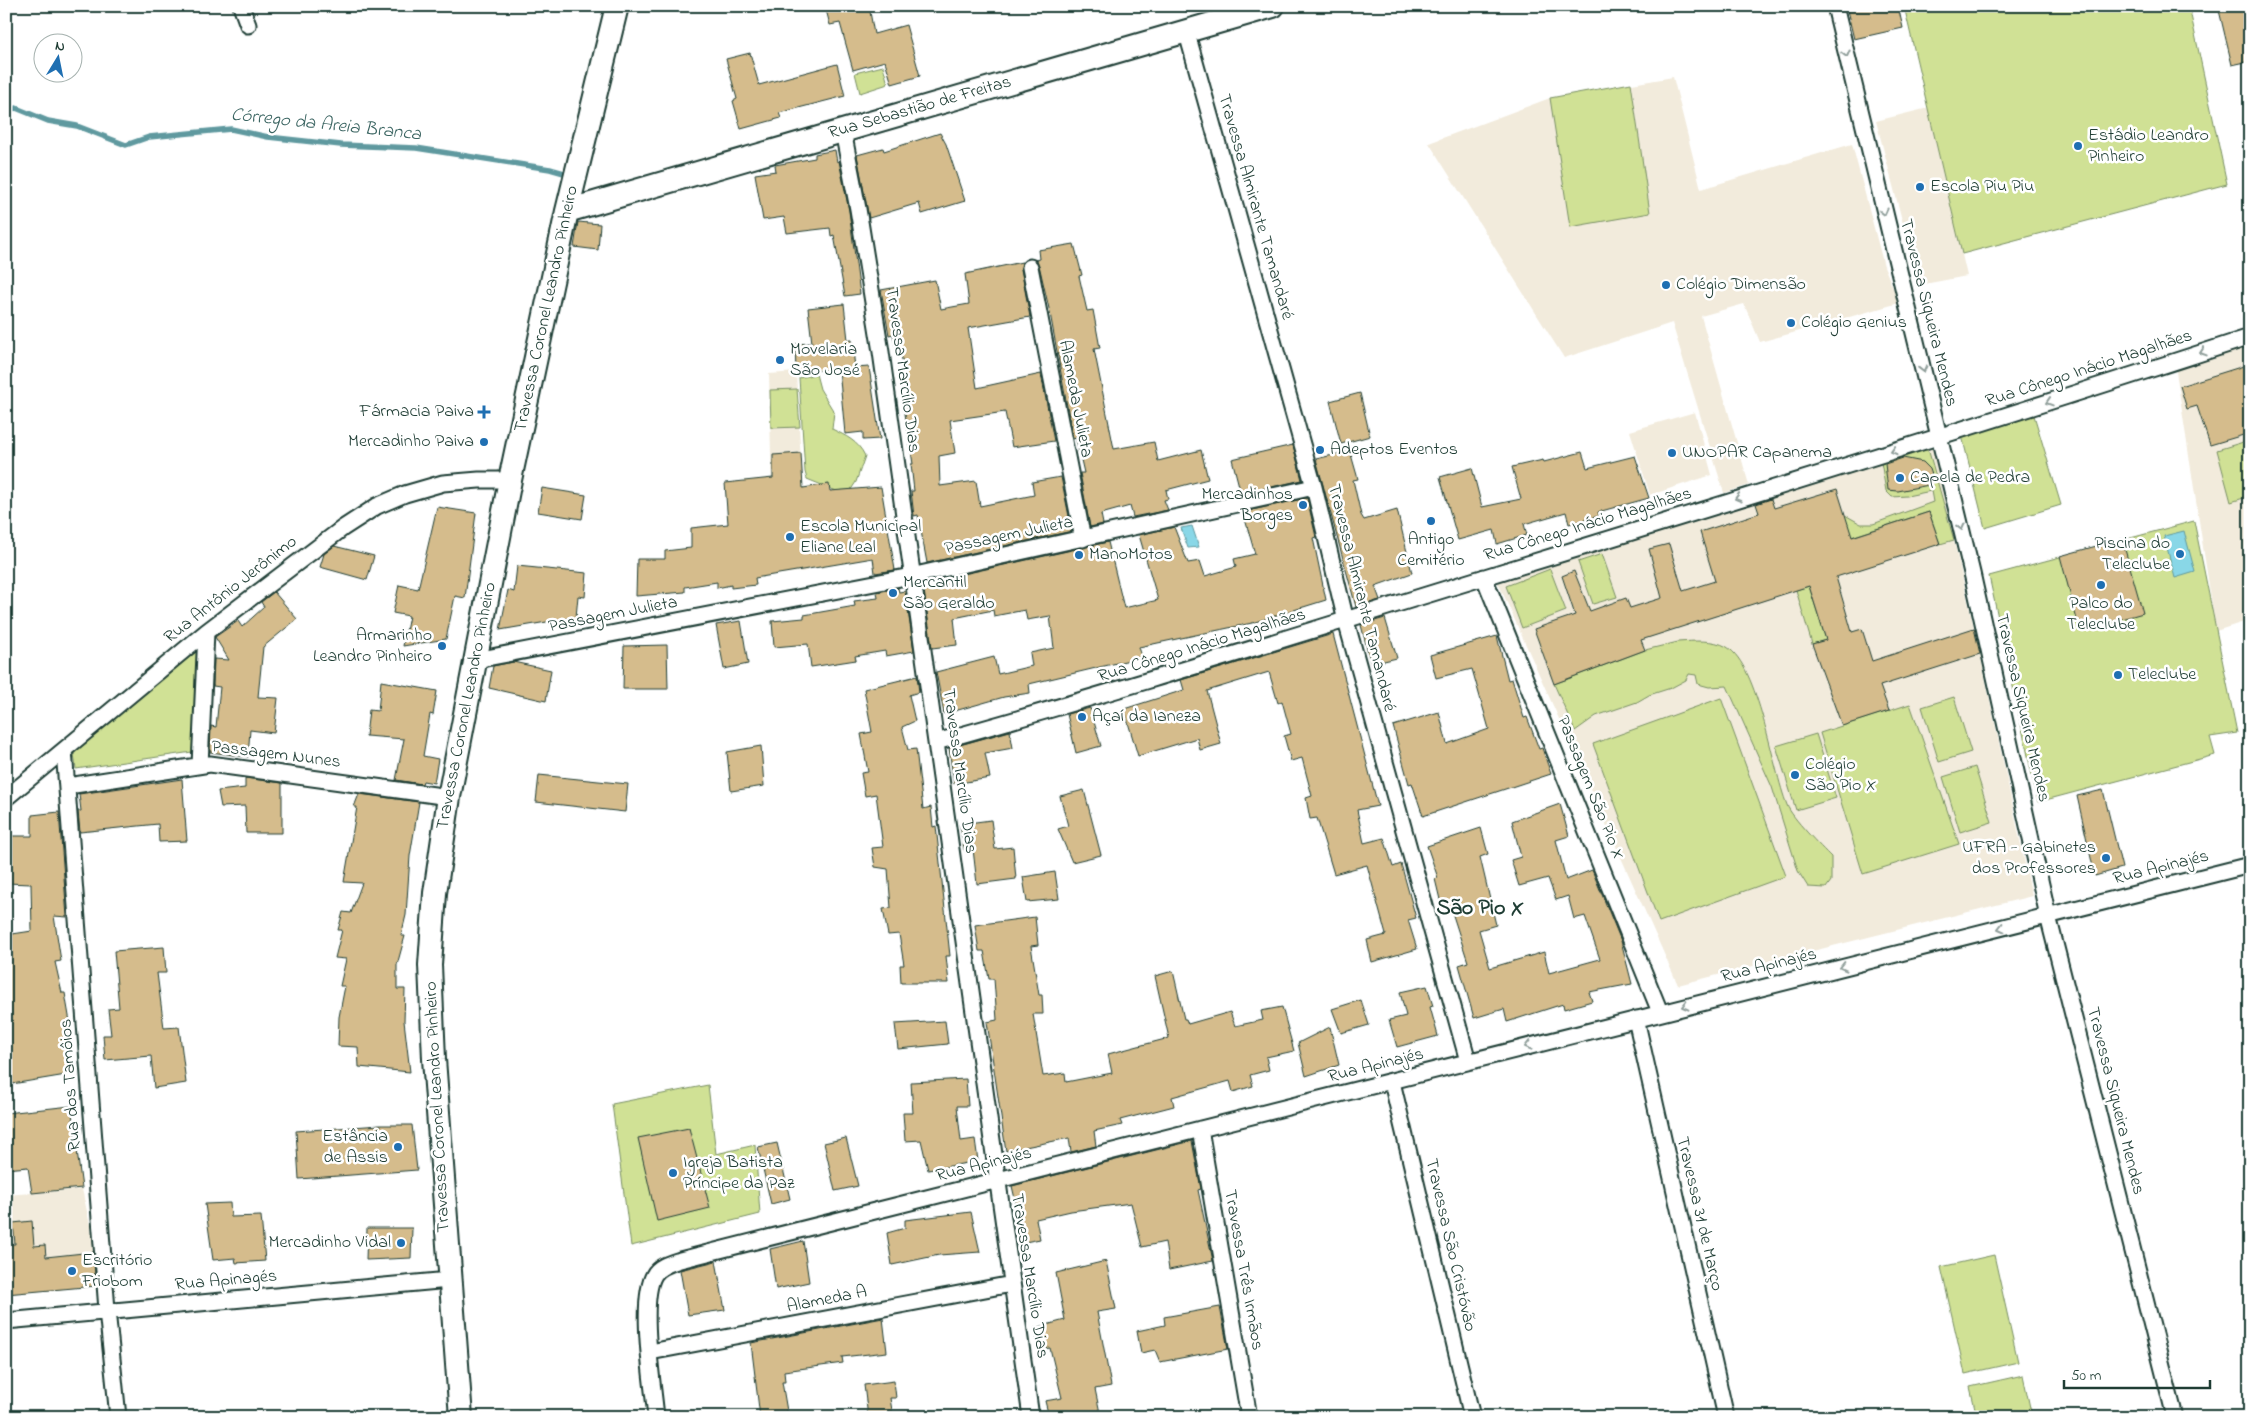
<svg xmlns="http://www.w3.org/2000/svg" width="2256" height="1423" font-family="'Indie Flower',sans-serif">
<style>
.built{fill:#f2ebdc}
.green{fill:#d0e195;stroke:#788f64}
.water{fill:#89d7e7;stroke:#5f999f}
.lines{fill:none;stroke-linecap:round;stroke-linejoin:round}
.stream{stroke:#5f999f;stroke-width:5.5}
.building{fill:#d5bc8c;stroke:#1f3d34}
.street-casing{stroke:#1f3d34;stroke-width:19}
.secondary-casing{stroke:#1f3d34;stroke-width:26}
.street{stroke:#fff;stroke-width:15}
.secondary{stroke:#fff;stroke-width:22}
.oneway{stroke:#8f9e9a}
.poi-dot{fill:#1f6fb2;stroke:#fff;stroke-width:2}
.labels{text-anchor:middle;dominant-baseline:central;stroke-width:5;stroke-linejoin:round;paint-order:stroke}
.street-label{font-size:18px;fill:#1f3d34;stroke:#fff}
.poi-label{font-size:18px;fill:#1f3d34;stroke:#fff;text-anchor:start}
.water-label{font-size:19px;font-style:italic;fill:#3a6461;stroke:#fff}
.district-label{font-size:22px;font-weight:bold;fill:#1f3d34;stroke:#fff}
</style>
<rect width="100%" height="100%" fill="#fff"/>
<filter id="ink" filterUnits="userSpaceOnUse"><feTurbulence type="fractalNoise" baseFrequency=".02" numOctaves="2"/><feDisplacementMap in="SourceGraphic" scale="10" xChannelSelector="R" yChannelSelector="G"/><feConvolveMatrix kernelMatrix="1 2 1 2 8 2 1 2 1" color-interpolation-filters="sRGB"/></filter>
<g filter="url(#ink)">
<path class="built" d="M1673,77L1701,189L1852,144L1884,266L1899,303L1760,342L1744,304L1701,316L1749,485L1724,493L1672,323L1564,358L1429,143L1550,98Z
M1928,108L1967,276L1919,285L1876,121Z
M2250,340V620L2216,631L2175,365Z
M796,372L807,571L774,575L769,374Z
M1695,412L1712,475L1650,495L1630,431Z
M1931,441L1980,654L2032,896L1678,985L1496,578Z
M82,1189L96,1252L98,1286L6,1294V1195Z"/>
<path class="green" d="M1904,6H2189L2227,184L1962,254Z
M883,66L888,84L860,93L855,73Z
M1631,83L1650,213L1570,227L1550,98Z
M816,374L820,389L834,412L832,429C846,436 858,441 865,456L856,482L850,491L839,492L807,479L805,472L799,378Z
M797,389L800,427L771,428L770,390Z
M2033,412L2061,505L1985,528L1962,436Z
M2250,440V496L2231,502L2217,450Z
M1924,448L1929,452L1954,540L1940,544L1929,512L1789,557L1845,515L1861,524H1873L1933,502L1931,491L1907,496L1892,497L1886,491L1881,462Z
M2194,521L2237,733L2210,737L2215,755L2038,802L1989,576Z
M1602,554L1617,597L1593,604L1578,562Z
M1550,569L1566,611L1522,628L1506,586Z
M1809,586L1826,640L1812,644L1796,590Z
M1678,642C1694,641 1713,639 1727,647C1759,667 1772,768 1787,805C1792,818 1821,847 1831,857V881L1826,888L1808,887L1798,871L1772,787L1727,686L1709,687L1698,684L1696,675L1689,674L1686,680L1671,688L1649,695L1637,702L1596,716L1575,731L1554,684L1645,650Z
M200,645L199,751L76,769L73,745Z
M1954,697L1971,752L1939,762L1922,707Z
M1721,698L1786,876L1659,922L1593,744Z
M1910,704L1959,844L1863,874L1820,733Z
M1816,734L1836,798L1796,810L1776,746Z
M1975,767L1992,822L1960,832L1943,777Z
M708,1085L716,1154L755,1145L760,1214L631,1246L612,1104Z
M1994,1255L2018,1362L1965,1374L1941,1267Z
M2023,1375L2032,1417H1977L1970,1387Z"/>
<path class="water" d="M1192,526L1199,547L1188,548L1181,528Z
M2184,531L2195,572L2175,578L2164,536Z"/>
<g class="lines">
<path class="stream" d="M6,110L16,108L48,121L77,126L126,145L149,137L231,129L268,137L341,145L416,148L550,169L571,175"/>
</g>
<path class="building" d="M825,6H869L874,34L906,25L920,76L892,84L885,61L853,70L840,23L830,25Z
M1846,6H1898L1903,28L1854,39Z
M2218,6H2250V61L2232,65Z
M750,53L759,85L837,64L845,96L779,113L781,118L741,129L733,101L737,99L726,59Z
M940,133L946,144L965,201L922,214L919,203L869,218L857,155L883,148L884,151Z
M835,150L837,162L839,161L849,211L860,294L845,296L834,235L831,236L830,228L787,233L784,217L763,220L755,174L776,171L775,165L815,158V154Z
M578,222L600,224L598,250L574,247Z
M1074,244L1082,275L1079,276L1087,311L1093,310L1100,348L1094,349L1114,449L1154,442L1158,461L1201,450L1208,479L1166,490L1168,499L1164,500L1168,510L1133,517L1130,506L1101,514L1103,524L1090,527L1080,473H1084L1076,438L1073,439L1050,313L1039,265L1035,260L1039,259L1038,250Z
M1022,262L1021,269L1030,317L968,328L977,388L1041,374L1054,441L1012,447L1005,412L950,420L955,453L939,456L940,486L976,481L980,506L1034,495L1032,482L1061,477L1072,531L927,563L918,515L914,516L911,491H914L911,464H913L903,401L907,400L900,344L895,345L893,334L889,335L881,290L935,280L941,309L969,304L965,274Z
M844,304L848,340H852L855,368L869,367L880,439L863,440V432L845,434L839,369L796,372L795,344L812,343L808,308Z
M2250,364V433L2210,445L2197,406L2187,409L2180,386Z
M1360,393L1370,436L1341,444L1330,401Z
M1293,445L1302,480L1241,494L1232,459Z
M1350,451L1358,479L1353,480L1361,515L1364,520L1397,510L1412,573L1375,586L1380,600L1356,607L1316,459Z
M1582,452L1587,468L1635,456L1649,498L1598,512L1599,516L1569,524L1566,512L1524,524L1527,535L1497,544L1494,530L1458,540L1440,477L1472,468L1482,507L1521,499L1512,467L1543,460L1544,462Z
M801,453L803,488L829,484L830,491L881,487L895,570L875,573L873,558L755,578L756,585L731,588V585L717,588V582L685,587V592L636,596L637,559H665V551L691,548V528L728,524L725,483L773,478V455Z
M1903,458L1923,462L1930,469L1933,478L1929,485L1898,491L1888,490L1885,464Z
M542,488L586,495L582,519L538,512Z
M1837,489L1852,537L1929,512L1940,544L1836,577L1852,632L1862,629L1872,661L1974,628L1980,654L1880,686L1889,711L1842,726L1812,644L1826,640L1809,586L1641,640L1645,650L1554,684L1534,629L1575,615L1562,576L1574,571L1590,611L1626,598L1630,608L1662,598L1649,549L1669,544L1683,591L1715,581L1700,532L1759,513L1756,504L1771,499L1774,508Z
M1307,498L1316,537L1313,538L1326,600L1252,623L1139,647L1142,657L1029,684L1030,693L1004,697L944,714L936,672L994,657L998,674L1032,666L1030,653L1054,648L1050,616L1027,620L1025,610L994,616L993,610L954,618L957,645L932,648L923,583L1108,542L1124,608L1158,600L1139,535L1174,527L1188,563L1200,561L1205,576L1236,567L1234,559L1255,554L1243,512Z
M437,507L476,513L465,598L455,596L446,639L403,646L409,616L393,613L399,585L418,589Z
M2122,539L2143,613L2080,631L2060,556Z
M334,546L374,556L367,580L320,567L324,554Z
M517,566L587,573L585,597L578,596L576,617L500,630L508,590L514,592Z
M898,588L899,592L905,591L914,651L886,656L885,651L855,656L856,660L811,667L808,644L774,647L772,621L804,618V615L855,606L854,601L878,598L877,592Z
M274,592L297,619L263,647L258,697L278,698L274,733L250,730L248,757L210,752L211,726L216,727L220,687L213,686L214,659L229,660L215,637L238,621L242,627L264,607L261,602Z
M1385,618L1397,658L1371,664L1361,625Z
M741,621L748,664L724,669L716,625Z
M1333,634L1378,806L1357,810L1364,843L1384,838L1393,867L1401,864L1416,918L1408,920L1417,949L1372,962L1367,940L1386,935L1367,865L1334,874L1317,818L1310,819L1306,798L1312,796L1302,758L1291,761L1284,736L1291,734L1282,701L1278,703L1269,672L1207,691L1221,744L1200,750L1197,738L1138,756L1124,709L1184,690L1181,680Z
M1497,636L1508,680L1512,679L1524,718L1527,717L1539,749L1542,748L1551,774L1423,816L1412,783L1409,784L1393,726L1439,712L1447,744L1489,729L1472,669L1436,678L1430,655Z
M667,645L668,689H623L624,646Z
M513,662L551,670L546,701L489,688L493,666Z
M917,676L919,692L909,695L915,721L902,727L908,750L916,749L923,809L931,807L933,827L936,826L950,956H946L949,983H901L900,965H904L899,934L888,935L883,909L891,908L888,869L875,867L872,848L883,847L876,794L865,796L861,773L868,772L861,734L872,732L864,689Z
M381,681L437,691L433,715L430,714L423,756L438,759L434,783L423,781L422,784L396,780L404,739L366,736L369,710L378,711Z
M1090,708L1101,746L1076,753L1067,714Z
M1010,731L1013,748L985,753L990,778L954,784L949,748Z
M761,746L764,786L731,791L727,752Z
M539,775L628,784L625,812L536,802Z
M245,778L282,783V833H246L245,806L221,807L218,791L245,788Z
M182,779L187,841L159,842L158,824L80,832L78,811H81L79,794Z
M1084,790L1101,855L1072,862L1058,829L1068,826L1060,796Z
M2103,790L2122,868L2095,876L2077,796Z
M359,794L419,802L410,856L406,915L401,936H405L397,965V989H405L404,1021L410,1072L359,1067L358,1047L338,1046L339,1017L345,986H340L346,959L335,958L342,930H338L343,912L351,913L362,883L344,882L357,807H354Z
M1560,804L1569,836L1556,840L1566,880L1592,870L1621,941L1632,984L1589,992L1592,1001L1564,1009L1563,1004L1507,1022L1504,1009L1474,1018L1459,965L1468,962L1450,906L1442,908L1435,879L1438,878L1427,846L1481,828L1488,854L1480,857L1496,925L1479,930L1490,968L1544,952L1549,973L1600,959L1585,916L1574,919L1568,896L1556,900L1548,878L1519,886L1511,860L1521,857L1512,821Z
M59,812L67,917L54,916L61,961L55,962L62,993H65L70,1022H66L72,1074L6,1085V935L32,931L31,884L6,883V836H32V815Z
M991,820L995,849L1013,847L1016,879L977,884L973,849L964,850L960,824Z
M1055,872L1059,899L1027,902L1023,877Z
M1035,917L1038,945L1031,946L1039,995H1042L1043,1014H1033L1043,1076L1065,1073L1066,1082L1112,1073L1108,1054L1169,1038L1155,976L1173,971L1184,1019H1186L1188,1024L1230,1012L1235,1026L1263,1020L1261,1011L1282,1007L1294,1051L1266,1057L1269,1070L1250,1075L1253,1086L1233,1092L1230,1081L1172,1097L1174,1106L1120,1120L1122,1125L1094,1131L1096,1146L1071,1152L1069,1138L1006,1151L987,1022L997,1020L994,979H989L984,951H979L975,925Z
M164,947L166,973H157L164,1028L179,1027L186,1083L154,1088L151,1056L105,1060L103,1035H111L108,1009L119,1008L114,951Z
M1427,986L1433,1006L1430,1007L1438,1036L1397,1047L1389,1020L1406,1016L1400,992Z
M1361,1000L1369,1025L1341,1033L1332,1009Z
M945,1021L948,1044L898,1049L895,1024Z
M1330,1027L1339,1065L1306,1076L1298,1043Z
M966,1079L968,1106H957L961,1141L975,1139L978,1161L928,1170L921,1140L905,1141L903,1113H913L911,1082Z
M71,1106L82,1188L32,1193L28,1167L6,1169V1113Z
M380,1125H412L417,1170L299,1179L296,1131Z
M689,1128L710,1208L657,1221L638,1138Z
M846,1138L858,1186L835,1191L824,1143Z
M1192,1141L1201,1189L1198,1190L1213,1261L1169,1270L1165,1242L1142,1247L1131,1203L1071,1211L1036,1219L1040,1239L1025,1242L1012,1186Z
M777,1143L790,1199L771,1204L758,1147Z
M230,1203L231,1217L261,1216L265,1261L236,1263L235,1258L213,1260L205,1204Z
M971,1212L980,1252L939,1255L892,1265L887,1233L905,1228V1220Z
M32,1221L34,1246L45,1245L46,1257L93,1252L96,1286L6,1294V1244H15L13,1223Z
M367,1228H412L411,1258L366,1260Z
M803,1241L809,1282L776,1289L770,1249Z
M716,1261L725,1310L688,1315L680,1270Z
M1106,1261L1116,1309L1097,1312L1111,1386L1095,1389L1100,1413L1080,1417H1049L1045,1401L1062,1398L1050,1348L1039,1350L1035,1328L1065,1320L1056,1273Z
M1220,1307L1228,1349L1160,1362L1155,1350L1141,1353L1137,1331L1165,1325L1164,1317Z
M883,1318L887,1352L842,1357L843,1363L784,1371L785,1382H782L788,1417H760L751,1343Z
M894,1381L896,1398H890L893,1417H868L864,1385Z"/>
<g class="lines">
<defs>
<path id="street" d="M241,6L248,25
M1835,6L1972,573L2048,916L2175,1417
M1186,30L1314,487L1346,621L1468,1061
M843,131L858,209L881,352L1031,1417
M1030,267L1083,539
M1484,577L1660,1012
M476,660L911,576L1314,487
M936,742C1120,691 1302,633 1485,577C1741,499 1996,420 2250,337
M64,750L107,1310L118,1417
M200,765L206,632
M68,786L210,764L449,797
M6,798L206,632L343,528L377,506L405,494L443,483L479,480H510
M1636,1019L1726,1417
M1392,1082L1472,1417
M1200,1129L1249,1417
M6,1321L449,1280
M650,1352L1012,1284
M656,1417C653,1385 639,1301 654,1275C659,1266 671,1263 680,1260L2250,865"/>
<path id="secondary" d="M567,211L1273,6
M461,1417L434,1059L430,965L435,893L449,797L510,480L567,211L617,6"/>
</defs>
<use href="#street" class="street-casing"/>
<use href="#secondary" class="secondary-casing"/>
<use href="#street" class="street"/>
<use href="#secondary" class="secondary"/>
</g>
<defs><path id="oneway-chevron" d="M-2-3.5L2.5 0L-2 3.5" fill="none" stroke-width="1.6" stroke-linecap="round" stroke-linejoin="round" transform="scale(1.25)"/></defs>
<g class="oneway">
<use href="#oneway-chevron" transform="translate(1846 54) rotate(76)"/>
<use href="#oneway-chevron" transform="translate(1884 212) rotate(76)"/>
<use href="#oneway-chevron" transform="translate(2203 352) rotate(162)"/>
<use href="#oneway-chevron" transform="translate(1923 369) rotate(76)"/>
<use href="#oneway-chevron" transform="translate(2049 402) rotate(162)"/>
<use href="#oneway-chevron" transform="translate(1894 451) rotate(163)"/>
<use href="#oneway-chevron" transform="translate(1738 498) rotate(163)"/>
<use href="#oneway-chevron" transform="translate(1961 527) rotate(76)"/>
<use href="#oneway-chevron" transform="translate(2001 928) rotate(166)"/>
<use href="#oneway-chevron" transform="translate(1843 967) rotate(166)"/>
<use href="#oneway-chevron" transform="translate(1685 1006) rotate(166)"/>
<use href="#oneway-chevron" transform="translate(1528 1046) rotate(166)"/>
</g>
</g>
<g class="poi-dot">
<circle cx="2078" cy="146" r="5"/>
<circle cx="1920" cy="187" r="5"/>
<circle cx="1666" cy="285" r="5"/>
<circle cx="1791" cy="323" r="5"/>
<circle cx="780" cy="360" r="5"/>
<path d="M481.5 404.5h5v5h5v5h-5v5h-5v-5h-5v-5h5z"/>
<circle cx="484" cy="442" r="5"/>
<circle cx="1320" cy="450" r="5"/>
<circle cx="1672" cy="453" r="5"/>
<circle cx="1900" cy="478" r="5"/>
<circle cx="1303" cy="505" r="5"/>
<circle cx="1431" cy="521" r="5"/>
<circle cx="790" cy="537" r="5"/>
<circle cx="2180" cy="554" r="5"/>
<circle cx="1079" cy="555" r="5"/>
<circle cx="2101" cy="585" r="5"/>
<circle cx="893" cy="593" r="5"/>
<circle cx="442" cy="646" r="5"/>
<circle cx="2118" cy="675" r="5"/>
<circle cx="1082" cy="717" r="5"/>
<circle cx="1795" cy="775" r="5"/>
<circle cx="2106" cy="858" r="5"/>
<circle cx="398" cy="1147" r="5"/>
<circle cx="673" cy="1173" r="5"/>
<circle cx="401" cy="1243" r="5"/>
<circle cx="72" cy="1271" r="5"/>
</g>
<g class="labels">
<g class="street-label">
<text transform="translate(920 108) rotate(-16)">Rua Sebastião de Freitas</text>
<text transform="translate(1255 207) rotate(74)">Travessa Almirante Tamandaré</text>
<text transform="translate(547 309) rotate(-78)">Travessa Coronel Leandro Pinheiro</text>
<text transform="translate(1928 313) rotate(76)">Travessa Siqueira Mendes</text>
<text transform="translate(2089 369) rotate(-18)">Rua Cônego Inácio Magalhães</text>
<text transform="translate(902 370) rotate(82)">Travessa Marcílio Dias</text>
<text transform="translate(1075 399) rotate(79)">Alameda Julieta</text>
<text transform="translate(1588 525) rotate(-17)">Rua Cônego Inácio Magalhães</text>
<text transform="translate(1009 536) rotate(-12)">Passagem Julieta</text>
<text transform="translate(231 590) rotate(-38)">Rua Antônio Jerônimo</text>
<text transform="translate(1361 598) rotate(76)">Travessa Almirante Tamandaré</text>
<text transform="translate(613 615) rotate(-11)">Passagem Julieta</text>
<text transform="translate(1202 646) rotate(-17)">Rua Cônego Inácio Magalhães</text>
<text transform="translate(467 706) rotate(-79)">Travessa Coronel Leandro Pinheiro</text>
<text transform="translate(2022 708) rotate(77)">Travessa Siqueira Mendes</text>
<text transform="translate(276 755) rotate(7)">Passagem Nunes</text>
<text transform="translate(959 771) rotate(82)">Travessa Marcílio Dias</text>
<text transform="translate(1590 788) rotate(68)">Passagem São Pio X</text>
<text transform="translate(2161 868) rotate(-14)">Rua Apinajés</text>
<text transform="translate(1769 966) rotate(-14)">Rua Apinajés</text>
<text transform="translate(1376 1066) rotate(-14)">Rua Apinajés</text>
<text transform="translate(71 1085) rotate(-94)">Rua dos Tamôios</text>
<text transform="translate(2115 1101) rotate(76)">Travessa Siqueira Mendes</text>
<text transform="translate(438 1107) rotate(-93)">Travessa Coronel Leandro Pinheiro</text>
<text transform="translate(984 1165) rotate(-14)">Rua Apinajés</text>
<text transform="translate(1699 1214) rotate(77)">Travessa 31 de Março</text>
<text transform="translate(1450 1245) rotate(77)">Travessa São Cristóvão</text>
<text transform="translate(1243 1270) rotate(80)">Travessa Três Irmãos</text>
<text transform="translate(1029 1276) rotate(81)">Travessa Marcílio Dias</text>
<text transform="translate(226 1281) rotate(-5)">Rua Apinagés</text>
<text transform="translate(827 1300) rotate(-11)">Alameda A</text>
</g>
<g class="poi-label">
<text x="2088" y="136">Estádio Leandro<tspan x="2088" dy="21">Pinheiro</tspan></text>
<text x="1930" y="187">Escola Piu Piu</text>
<text x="1676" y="285">Colégio Dimensão</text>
<text x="1801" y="323">Colégio Genius</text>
<text x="790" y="350">Movelaria<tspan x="790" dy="21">São José</tspan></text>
<text x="474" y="412" text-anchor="end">Fármacia Paiva</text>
<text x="474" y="442" text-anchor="end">Mercadinho Paiva</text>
<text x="1330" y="450">Adeptos Eventos</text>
<text x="1682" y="453">UNOPAR Capanema</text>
<text x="1910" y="478">Capela de Pedra</text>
<text x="1293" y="495" text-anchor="end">Mercadinhos<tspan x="1293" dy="21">Borges</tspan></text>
<text x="800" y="527">Escola Municipal<tspan x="800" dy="21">Eliane Leal</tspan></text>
<text x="1431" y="540" text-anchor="middle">Antigo<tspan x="1431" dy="21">Cemitério</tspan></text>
<text x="2170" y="544" text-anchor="end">Piscina do<tspan x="2170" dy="21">Teleclube</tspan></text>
<text x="1089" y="555">ManoMotos</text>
<text x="903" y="583">Mercantil<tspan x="903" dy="21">São Geraldo</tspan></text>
<text x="2101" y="604" text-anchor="middle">Palco do<tspan x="2101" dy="21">Teleclube</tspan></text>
<text x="432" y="636" text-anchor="end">Armarinho<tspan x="432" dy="21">Leandro Pinheiro</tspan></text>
<text x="2128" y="675">Teleclube</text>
<text x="1092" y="717">Açaí da Ianeza</text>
<text x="1805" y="765">Colégio<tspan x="1805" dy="21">São Pio X</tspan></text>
<text x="2096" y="848" text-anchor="end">UFRA - Gabinetes<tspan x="2096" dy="21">dos Professores</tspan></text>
<text x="388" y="1137" text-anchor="end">Estância<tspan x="388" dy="21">de Assis</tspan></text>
<text x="683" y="1163">Igreja Batista<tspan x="683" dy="21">Príncipe da Paz</tspan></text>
<text x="391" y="1243" text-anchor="end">Mercadinho Vidal</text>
<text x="82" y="1261">Escritório<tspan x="82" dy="21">Friobom</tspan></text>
</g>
<g class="water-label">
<text transform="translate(326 125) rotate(6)">Córrego da Areia Branca</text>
</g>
<g class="district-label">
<text x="1480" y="909">São Pio X</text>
</g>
</g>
<rect width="2256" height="1423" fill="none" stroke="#fff" stroke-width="25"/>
<rect x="12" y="12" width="2231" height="1398" fill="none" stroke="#1f3d34" stroke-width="2" filter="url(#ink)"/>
<g transform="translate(58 58) rotate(10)"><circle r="24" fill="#ffffff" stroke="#a5b1ae"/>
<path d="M0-4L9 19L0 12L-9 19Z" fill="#1f6fb2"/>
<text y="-8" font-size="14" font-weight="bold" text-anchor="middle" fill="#1f3d34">N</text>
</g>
<path d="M2064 1380v8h146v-8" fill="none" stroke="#1f3d34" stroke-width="2.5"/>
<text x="2071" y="1380" font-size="15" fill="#1f3d34" stroke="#ffffff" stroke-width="4" paint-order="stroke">50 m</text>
</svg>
